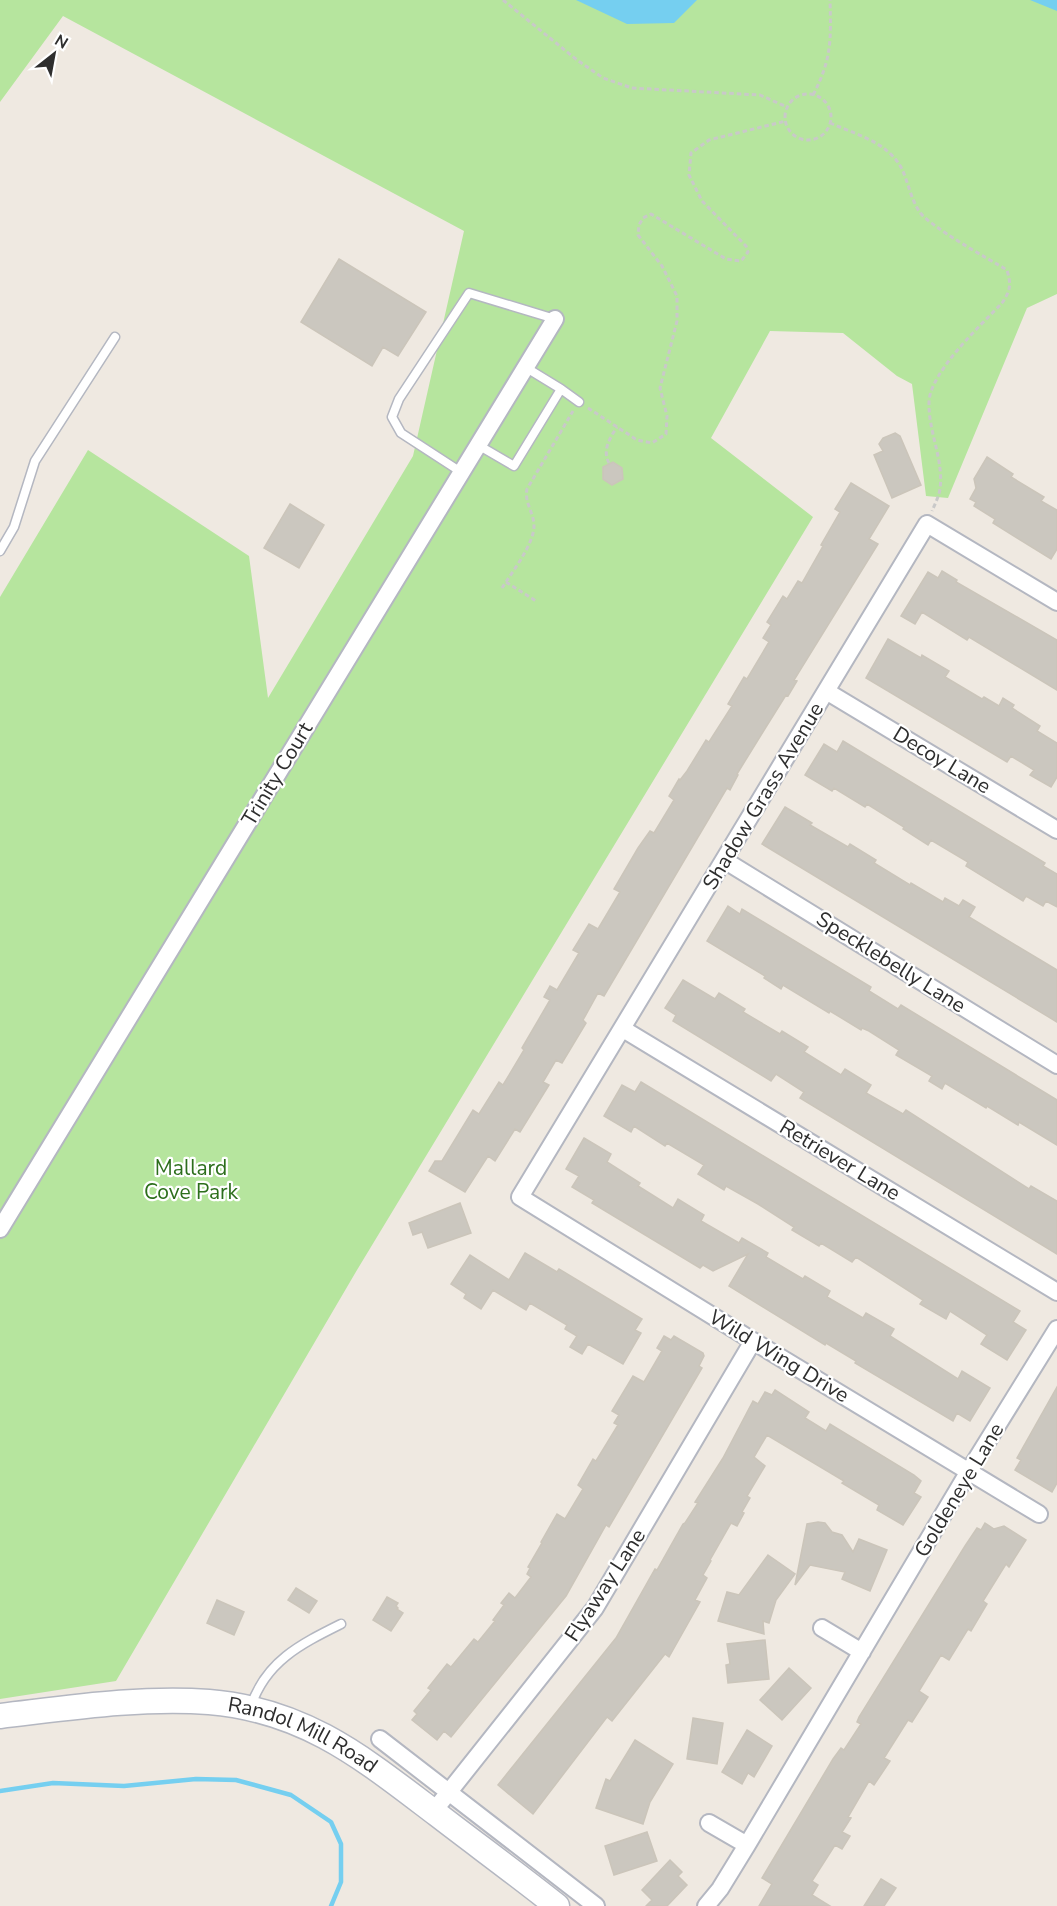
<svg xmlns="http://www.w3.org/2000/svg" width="1057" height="1906" font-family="'Nunito Sans',sans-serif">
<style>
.green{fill:#b6e59e}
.water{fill:#75cff0}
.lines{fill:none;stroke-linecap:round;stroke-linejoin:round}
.stream{stroke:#75cff0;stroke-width:4.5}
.building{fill:#cbc7bf;stroke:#cbc5ba;stroke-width:1.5}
.lane-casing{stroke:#b4b7c1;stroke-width:11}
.street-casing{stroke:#b4b7c1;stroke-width:20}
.secondary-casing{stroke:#b4b7c1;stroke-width:27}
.path{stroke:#c9c9c9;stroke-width:3;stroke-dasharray:4.5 3;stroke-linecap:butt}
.lane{stroke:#fff;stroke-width:8}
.street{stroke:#fff;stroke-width:16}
.secondary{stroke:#fff;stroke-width:24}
.labels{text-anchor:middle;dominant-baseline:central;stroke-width:4.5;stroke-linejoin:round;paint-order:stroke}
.street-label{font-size:21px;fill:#2e2e2e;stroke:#fff}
.park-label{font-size:21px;fill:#2c6e1b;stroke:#fff}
</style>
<rect width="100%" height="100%" fill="#efe9e1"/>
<path class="green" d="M0,0H1057V294L1027,308L948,498L926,496L912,384L897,376L843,333L770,331L711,438L813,517L357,1270L116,1681L0,1699V597L88,450L249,556L268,698L413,456L464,231L63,16L0,102Z"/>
<path class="water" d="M576,0H697L674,23L627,24Z
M1030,0H1057V11Z"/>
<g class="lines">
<path class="stream" d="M0,1791L53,1783L124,1786L196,1779L236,1780L291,1795L331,1822L341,1844V1882L331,1906"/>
</g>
<path class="building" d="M339,259L426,312L398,356L383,347L372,366L301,322Z
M895,433L900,436L921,485L892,498L874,455L883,451L879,444L883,438Z
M987,457L1013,474L1011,477L1044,497L1041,501L1057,510V549L1051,559L993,523L995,519L974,506L976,502L970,499L976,488L974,479Z
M613,462L622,468L623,479L612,485L603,479V467Z
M851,483L889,506L869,539L878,544L794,680L797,681L788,696L786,695L766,727L737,774L738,775L730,790L727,788L604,996L598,993L583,1020L586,1023L562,1063L556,1060L543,1082L549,1085L520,1132L515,1129L495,1161L488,1156L465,1192L429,1171L435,1161H442L473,1110L479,1114L499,1082L503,1085L524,1050L522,1048L550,1000L544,997L550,986L557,990L579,953L573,950L589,924L598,929L620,892L614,889L638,848L650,831L654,833L674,800L669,796L679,779L680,780L687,771L706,740L709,742L732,706L728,704L744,677L747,679L769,642L763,638L771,625L767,622L783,596L787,599L798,581L802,583L823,546L821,545L840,512L835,509Z
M290,504L324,525L299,568L264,548Z
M942,571L957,580L956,582L1057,640V690L969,637L967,640L922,612L915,624L901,616L928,572L938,578Z
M888,639L921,658L922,655L949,671L945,677L982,699L984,697L999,706L1003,698L1014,705L1012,708L1040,726L1037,731L1057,743V777L1051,787L1030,775L1034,770L1011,756L1007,762L866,678Z
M843,741L1045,863L1043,866L1057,874V907L1046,901L1043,906L1026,896L1023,901L966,866L968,862L931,840L928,845L903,829L904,827L867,804L865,807L834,788L832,791L805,775L824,744L837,752Z
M785,807L812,823L810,825L848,847L850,844L876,860L874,863L910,885L911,883L943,902L945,898L959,906L963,900L975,907L969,917L1057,970V1022L762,844Z
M728,906L740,914L742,909L871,987L869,991L898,1009L901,1005L1057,1100V1145L1019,1122L1018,1125L987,1106L986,1108L945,1083L942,1089L929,1081L932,1076L896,1055L899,1050L869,1031L862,1028L861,1030L830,1011L829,1013L783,985L781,989L764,978L765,976L707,941Z
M683,980L715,999L719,993L745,1009L743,1012L780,1034L782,1031L808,1047L804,1052L841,1075L845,1069L871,1085L866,1093L903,1114L906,1110L1029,1189L1031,1186L1057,1201V1254L800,1098L804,1092L776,1074L771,1081L673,1021L676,1015L665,1008Z
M641,1082L1020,1311L1013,1322L1026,1330L1007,1360L981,1344L987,1335L950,1311L946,1319L920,1304L923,1300L856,1257L852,1262L821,1243L819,1246L792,1230L794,1227L758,1204L726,1186L724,1190L698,1174L704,1165L667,1143L665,1146L634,1126L631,1132L604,1116L622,1085L635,1092Z
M584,1138L611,1154L607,1162L640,1183L638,1186L673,1208L678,1199L704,1215L701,1221L739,1243L742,1238L768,1253L766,1257L803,1279L805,1276L830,1291L827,1297L863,1318L866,1313L894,1329L890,1336L958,1379L962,1371L990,1388L970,1421L957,1413L953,1421L855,1363L856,1361L826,1343L825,1345L729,1286L748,1254L713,1271L703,1265L700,1268L592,1203L594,1200L572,1187L579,1176L566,1169Z
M460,1203L471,1233L428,1248L422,1232L413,1235L409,1223Z
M525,1253L557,1272L559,1269L642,1319L635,1330L641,1333L623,1364L588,1344L582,1354L570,1347L577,1336L565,1329L567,1325L530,1303L526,1310L493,1290L481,1309L464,1298L466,1294L451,1284L470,1255L509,1280Z
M664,1336L671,1340L674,1336L703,1353L704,1356L699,1366L702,1368L609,1527L606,1525L566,1596L451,1737L444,1731L437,1740L412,1720L417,1714L414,1711L431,1690L428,1688L447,1664L451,1667L474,1639L478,1642L495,1621L493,1620L504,1605L501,1603L509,1593L515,1598L531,1577L527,1574L530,1568L528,1567L542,1543L541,1542L557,1514L565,1519L583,1489L578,1485L593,1459L596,1461L618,1425L614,1423L619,1415L612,1411L633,1376L644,1382L662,1351L657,1348Z
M1057,1387V1483L1052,1492L1015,1470L1021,1460L1017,1458Z
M775,1390L809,1412L805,1418L826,1431L830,1424L914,1475L921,1481L914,1493L921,1497L903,1525L877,1510L879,1505L842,1483L844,1481L767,1435L754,1457L765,1466L747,1496L750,1498L742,1512L744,1513L737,1526L731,1523L710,1560L711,1561L703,1575L707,1578L695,1600L700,1602L669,1657L665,1654L612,1721L607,1717L533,1814L498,1785L616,1638L655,1569L657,1570L683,1524L685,1523L698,1503L695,1502L723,1458L753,1401L758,1404L765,1392L772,1395Z
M818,1522L825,1523L832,1532L842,1535L853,1552L859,1539L887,1550L870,1591L842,1579L845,1572L810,1565L795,1585L807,1524Z
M985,1523L994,1529L1004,1526L1026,1540L1009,1567L1006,1564L983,1601L987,1604L971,1631L968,1629L949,1660L941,1655L919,1691L928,1697L912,1722L908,1720L884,1758L890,1761L874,1785L869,1781L848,1817L851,1818L842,1832L850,1836L842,1849L835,1845L812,1881L818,1885L812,1895L830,1906H759L772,1884L762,1878L833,1759L841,1748L844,1750L861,1724L857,1722L859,1717L965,1546L977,1528L981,1530Z
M768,1555L795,1574L776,1600L769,1623L763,1621L764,1634L718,1621L727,1592L739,1595Z
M296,1588L317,1601L309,1613L288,1600Z
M387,1597L398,1603L396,1606L398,1608L397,1609L403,1613L391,1631L373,1620Z
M217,1600L244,1612L234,1635L207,1623Z
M765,1640L769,1679L728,1683L726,1665L730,1664L727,1644Z
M789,1668L811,1688L782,1720L760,1700Z
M693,1718L723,1723L717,1764L687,1759Z
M747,1730L772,1746L754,1777L748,1773L742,1784L722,1772Z
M635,1740L673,1764L650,1802L643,1824L596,1808L606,1779L610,1781Z
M647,1832L657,1861L614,1875L605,1846Z
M670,1860L682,1872L678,1876L687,1885L667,1906H646L652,1900L642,1890Z
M881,1879L896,1888L884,1906H864Z"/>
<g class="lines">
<defs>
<path id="lane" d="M561,389L579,402
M478,445L514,466L561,389L525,367
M461,472L401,433L392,417L399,399L469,293L555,319
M0,551L14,527L35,461L115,337
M251,1706C266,1661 301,1644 341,1624"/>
<path id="street" d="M826,691L1057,830
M724,860L1057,1065
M623,1029L1057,1292
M0,1229L555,319
M1039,1514L753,1341L520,1197L927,524L1057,602
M822,1628L862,1652
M380,1739L596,1906
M433,1812L595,1608L753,1341
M709,1823L747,1845
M706,1906L720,1889L747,1845L969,1471L1057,1329"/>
<g id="secondary">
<path id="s1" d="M0,1716C69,1708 139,1697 209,1702C306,1710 364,1759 438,1815C477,1845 518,1875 557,1906"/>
</g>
</defs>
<use href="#lane" class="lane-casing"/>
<use href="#street" class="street-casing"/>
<use href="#secondary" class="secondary-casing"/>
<path class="path" d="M503,0L577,60L603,78L632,88L760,95L787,107
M785 117a23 23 0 1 1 46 0a23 23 0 1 1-46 0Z
M813,95C832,59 831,39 830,0
M830,123C855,134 888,142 902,169C908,182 911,199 919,211C928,226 989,259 1007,270C1011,284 1011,290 1002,303C981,325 930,372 929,402C928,431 944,460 940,489C939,496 935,504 932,511
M588,408L637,440L652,443L666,434L667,416L660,388L677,321V296L662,266L638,235L639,225L643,218L651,214L726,259L741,261L748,252L746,246L702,201L689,175L691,153L709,140L786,121
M609,463C602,450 610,438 617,427
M506,582L536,601
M502,588C512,572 534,544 534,526C534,513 524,502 527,489L573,411"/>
<use href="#lane" class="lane"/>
<use href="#street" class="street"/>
<use href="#secondary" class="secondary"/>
</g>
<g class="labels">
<g class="street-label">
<text transform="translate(942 760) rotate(31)">Decoy Lane</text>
<text transform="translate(277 774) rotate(-59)">Trinity Court</text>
<text transform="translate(763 796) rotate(-59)">Shadow Grass Avenue</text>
<text transform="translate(891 962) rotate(32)">Specklebelly Lane</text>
<text transform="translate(840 1160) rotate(31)">Retriever Lane</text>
<text transform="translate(779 1356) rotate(31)">Wild Wing Drive</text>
<text transform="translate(959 1490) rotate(-59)">Goldeneye Lane</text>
<text transform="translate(605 1585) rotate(-57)">Flyaway Lane</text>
<text stroke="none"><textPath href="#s1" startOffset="310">Randol Mill Road</textPath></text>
</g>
<g class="park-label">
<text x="191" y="1168">Mallard<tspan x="191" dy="24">Cove Park</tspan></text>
</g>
</g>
<g transform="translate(54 54) rotate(31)" stroke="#ffffff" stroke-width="4.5" paint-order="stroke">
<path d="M0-4.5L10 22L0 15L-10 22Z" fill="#2e2e2e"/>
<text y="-9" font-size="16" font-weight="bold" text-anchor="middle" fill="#2e2e2e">N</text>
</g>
</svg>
